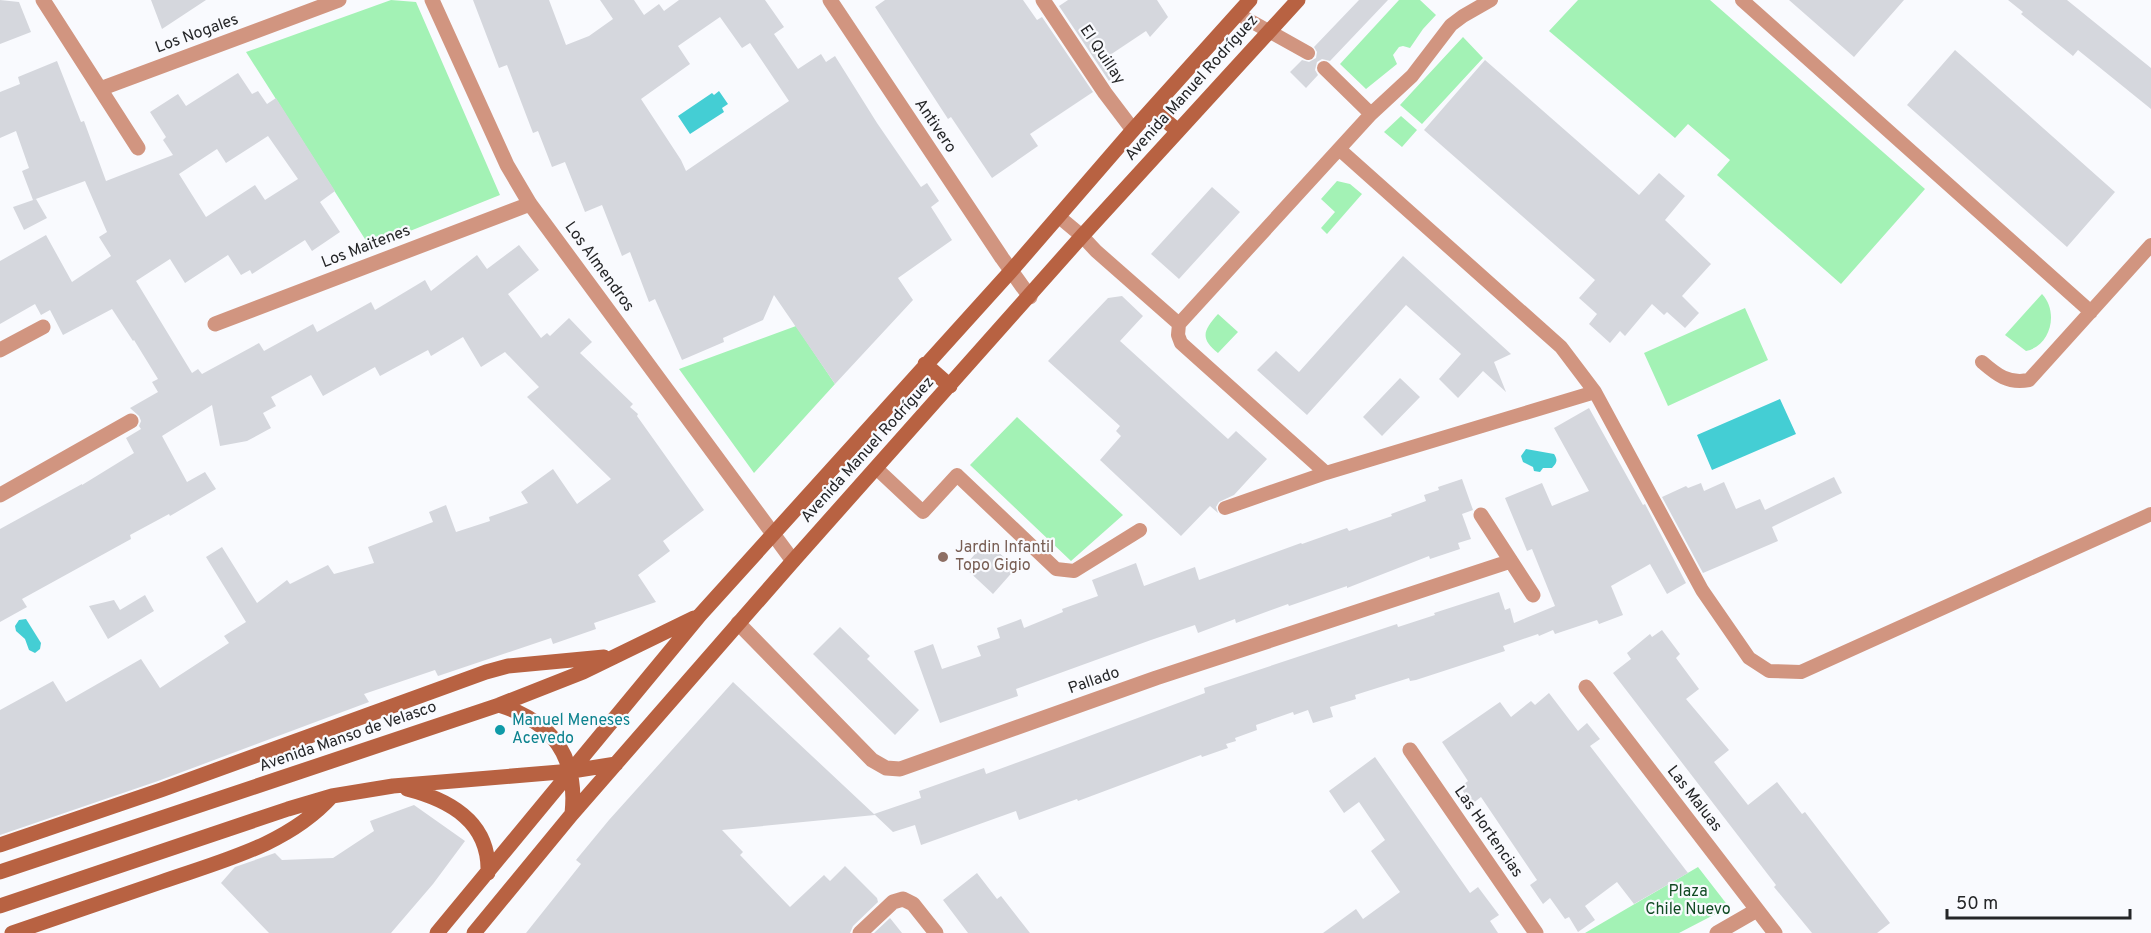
<svg xmlns="http://www.w3.org/2000/svg" width="2151" height="933" font-family="Overpass,sans-serif">
<style>
.green{fill:#a3f2b5}
.water{fill:#44ced4}
.building{fill:#d5d7dd;fill-rule:evenodd}
.lines{fill:none;stroke-linecap:round;stroke-linejoin:round}
.lane{stroke:#d19580;stroke-width:14}
.street{stroke:#d19580;stroke-width:15}
.secondary{stroke:#b86242;stroke-width:15}
.education-dot{fill:#8d6e63;stroke:#f9fafe;stroke-width:2}
.culture-dot{fill:#0f9aa8;stroke:#f9fafe;stroke-width:2}
.labels{text-anchor:middle;dominant-baseline:central;stroke-width:4.5;stroke-linejoin:round;paint-order:stroke}
.street-label{font-size:16px;fill:#252628;stroke:#f9fafe}
.education-label{font-size:16px;fill:#785e54;stroke:#f9fafe;text-anchor:start}
.culture-label{font-size:16px;fill:#0d838f;stroke:#f9fafe;text-anchor:start}
.park-label{font-size:16px;fill:#114b24;stroke:#f9fafe}
</style>
<rect width="100%" height="100%" fill="#f9fafe"/>
<path class="green" d="M391,0L416,2L500,195L370,247L246,52Z
M1399,0H1420L1436,15L1423,29L1410,48L1403,46L1399,47L1393,55L1397,64L1366,89L1340,64Z
M1578,0H1710L1925,189L1841,284L1717,175L1730,160L1688,124L1675,138L1549,31Z
M1463,37L1483,58L1422,124L1400,105Z
M1401,116L1417,130L1402,147L1384,132Z
M1337,181L1350,184L1362,194L1327,234L1321,228L1335,212L1321,199Z
M2042,294C2059,312 2051,346 2026,351L2005,335Z
M1745,308L1768,360L1668,406L1644,353Z
M1218,314L1238,332L1218,353C1199,338 1204,330 1218,314Z
M796,326L835,384L754,473L679,369Z
M1017,417L1123,515L1071,561L970,465Z
M1698,867L1729,907L1679,933H1585Z"/>
<path class="water" d="M719,91L728,104L722,108L724,112L690,134L678,116L712,93L714,95Z
M1780,399L1796,434L1712,470L1697,435Z
M1526,449L1554,454C1558,460 1557,463 1552,468H1543L1540,472L1534,471L1533,467L1523,462L1521,456Z
M26,619L41,643L40,649L35,653L29,650L25,639L16,631L15,626L19,620Z"/>
<path class="building" d="M0,0L19,2L31,32L0,44Z
M151,0H206L162,29Z
M473,0H549L566,45L589,36L613,19L600,0H634L644,15L659,4L664,11L679,0H765L784,27L774,34L798,69L821,54L826,62L835,56L877,123L921,187L927,183L939,201L931,207L952,240L898,278L913,300L835,384L774,295L763,320L723,338L724,342L682,360L655,299L649,302L630,252L622,256L602,205L585,212L565,162L552,167L538,131L533,133L507,65L499,68ZM720,17L742,48L750,43L789,101L686,171L681,160L641,99L690,64L678,46Z
M885,0H1023L1037,20L1042,17L1093,92L1030,134L1038,146L992,178L951,117L948,119L875,7Z
M1068,0H1157L1168,17L1150,37L1146,31L1110,55L1120,70L1109,81L1059,6Z
M1359,0H1388L1330,61L1322,59L1317,62L1315,70L1318,75L1306,88L1290,72L1302,60L1309,62L1316,58L1317,52L1314,47Z
M1789,0H1904L1854,57Z
M2008,0H2067L2151,68V109L2078,50L2073,56L2021,14L2023,12Z
M1955,50L2115,192L2067,247L1907,105Z
M1485,60L1639,195L1659,173L1685,196L1665,220L1711,264L1682,296L1699,313L1685,328L1667,312L1664,315L1652,304L1625,336L1620,331L1610,343L1589,324L1597,314L1579,298L1595,280L1424,130Z
M57,61L81,122L84,121L106,181L173,155L163,140L166,137L150,112L178,94L186,106L238,73L252,94L258,91L267,104L276,98L335,191L320,202L340,232L312,251L305,240L252,274L250,270L241,275L228,255L185,283L170,259L136,281L192,373L198,369L202,374L259,343L264,351L313,324L317,332L371,302L375,310L425,280L431,291L477,255L487,269L519,245L539,270L508,294L541,338L547,333L550,336L569,318L592,342L580,353L633,404L630,407L638,414L637,416L704,510L663,541L670,551L638,575L656,602L594,623L596,629L553,644L551,638L438,676L435,670L364,694L369,702L158,781L0,835V710L53,681L66,702L141,659L160,688L229,643L224,636L246,622L206,557L222,547L257,603L287,580L290,584L328,565L334,574L374,563L368,547L433,522L429,512L446,505L456,532L490,521L489,517L528,503L521,492L553,469L577,504L611,479L527,397L539,387L505,352L481,367L463,337L431,356L428,350L380,376L375,367L323,396L311,375L271,397L276,406L263,413L271,428L247,441L220,446L212,405L162,436L187,482L205,472L216,489L170,516L169,514L130,535L131,539L22,599L27,607L0,622V529L82,484V485L134,453L126,438L141,429L139,426L141,421L139,416L130,408L158,392L152,382L158,379L134,340L133,341L112,309L63,335L50,310L41,315L35,304L0,324V261L46,235L72,282L111,256L99,237L107,232L85,181L33,200L22,171L29,168L16,131L0,138V92L20,84L18,77ZM268,136L298,179L265,200L255,185L206,217L179,174L217,149L226,163Z
M1212,187L1240,212L1179,279L1151,254Z
M36,199L47,218L24,230L13,207Z
M1403,256L1511,354L1494,362L1506,392L1483,371L1458,398L1439,379L1461,354L1406,305L1307,415L1257,370L1276,351L1299,372Z
M1122,296L1143,316L1120,341L1228,439L1236,431L1267,459L1234,495L1219,502L1216,507L1218,513L1210,506L1181,536L1100,460L1121,436L1116,431L1120,426L1048,361L1108,298Z
M1400,378L1420,397L1382,436L1363,417Z
M1589,408L1643,505L1645,504L1686,583L1667,594L1650,564L1611,586L1623,615L1599,624L1597,620L1555,634L1553,630L1539,636L1538,634L1503,646L1505,651L1416,680L1410,681L1409,678L1355,695L1356,699L1330,707L1333,717L1313,723L1308,710L1294,715L1293,712L1256,725L1257,730L1235,738L1236,741L1226,744L1228,748L1202,757L1201,755L1078,801L1077,799L1019,820L1016,811L921,845L915,825L893,832L874,814L921,798L919,791L984,768L986,774L1057,748L1205,693L1204,688L1397,624L1398,627L1435,615L1434,613L1499,592L1505,610L1510,608L1514,623L1555,606L1532,549L1527,551L1505,498L1542,483L1552,506L1589,491L1554,428Z
M1834,477L1842,493L1772,527L1778,541L1703,573L1662,497L1686,486L1688,488L1701,483L1704,491L1724,482L1736,509L1760,499L1765,510Z
M1462,479L1473,510L1462,514L1471,539L1458,543L1460,549L1430,559L1429,556L1347,588V586L1289,606L1288,604L1236,623L1235,619L1198,633L1195,625L1151,640L1016,689L1018,696L940,723L914,651L933,644L942,669L981,656L977,646L1000,638L997,628L1021,619L1024,628L1063,612L1062,609L1098,596L1092,580L1136,563L1144,586L1195,567L1199,580L1301,543L1302,544L1347,528L1349,531L1392,516L1391,514L1426,501L1424,495L1439,490L1438,487Z
M986,541L1016,568L993,594L964,567Z
M145,595L154,611L108,639L89,606L114,600L120,610Z
M840,627L870,656L867,659L919,710L895,735L813,654Z
M1662,630L1680,654L1676,658L1699,689L1686,699L1729,750L1714,762L1748,805L1777,782L1802,814L1805,812L1890,923L1877,933H1812L1774,887L1776,885L1613,673L1631,659L1627,653L1650,634L1652,637Z
M733,682L875,815L722,830L743,852L740,855L790,907L824,875L830,881L845,866L877,898L878,902L853,926L850,933H526L581,864L576,860L609,820Z
M1549,693L1578,731L1587,723L1600,739L1590,746L1688,873L1634,904L1617,882L1585,906L1595,920L1578,932L1569,917L1565,919L1550,898L1543,904L1530,885L1537,880L1481,797L1472,804L1460,787L1468,781L1442,742L1500,702L1511,717L1531,701L1535,705Z
M1375,757L1470,893L1478,887L1499,915L1490,921L1498,933H1323L1356,909L1363,919L1400,892L1371,851L1385,840L1359,802L1344,813L1329,791Z
M414,805L465,841L433,884L391,933H269L221,883L235,867L275,853L282,860L333,858L374,831L370,821Z
M977,873L997,899L1001,896L1030,933H968L943,900Z
M890,918L902,933H874Z"/>
<g class="lines">
<path class="lane" d="M1742,0L2091,312
M1238,14L1308,53
M1324,68L1371,114
M1339,149L1561,347L1595,392L1702,590L1749,658L1769,671L1801,672L2151,514
M1058,216L1082,236L1096,251L1179,324L1178,335L1181,343L1326,473L1595,392
M1179,324L1371,114L1412,76L1451,25L1463,16L1491,0
M1982,362C1997,375 2008,384 2029,380L2151,245
M876,468L923,512L957,475L1056,569L1074,571L1140,530
M1225,508L1326,473"/>
<path class="street" d="M43,0L138,148
M432,0L507,165L530,204L793,561
M830,0L1002,258L1030,297
M1043,0L1105,93L1133,130
M100,89L339,0
M215,324L530,204
M0,350L43,327
M0,495L131,421
M1481,515L1533,595
M738,623L872,760L886,768L900,769L1156,678L1511,561
M1586,687L1775,933
M1410,750L1536,933
M860,933L893,902L903,899L913,904L936,933
M1717,933L1757,910"/>
<path class="secondary" d="M1152,109L1178,131
M925,364L950,386
M499,705C553,722 578,757 572,814
M407,789C450,800 490,822 488,873
M0,845L161,790L486,672L508,666L604,657
M0,872L499,705L583,672L694,618
M0,906L288,809L332,796L393,786L572,771L616,764
M12,933C62,916 111,899 161,882C221,861 288,845 332,796
M437,933L700,615L1011,271L1133,130L1250,0
M474,933L572,814L793,561L1082,236L1298,0"/>
</g>
<circle class="education-dot" cx="943" cy="557" r="6"/>
<circle class="culture-dot" cx="500" cy="730" r="6"/>
<g class="labels">
<g class="street-label">
<text transform="translate(197 34) rotate(-20)">Los Nogales</text>
<text transform="translate(1102 55) rotate(56)">El Quillay</text>
<text transform="translate(1192 88) rotate(-48)">Avenida Manuel Rodríguez</text>
<text transform="translate(935 126) rotate(56)">Antivero</text>
<text transform="translate(366 247) rotate(-21)">Los Maitenes</text>
<text transform="translate(599 267) rotate(54)">Los Almendros</text>
<text transform="translate(868 450) rotate(-48)">Avenida Manuel Rodríguez</text>
<text transform="translate(1094 681) rotate(-19)">Pallado</text>
<text transform="translate(348 737) rotate(-19)">Avenida Manso de Velasco</text>
<text transform="translate(1694 799) rotate(52)">Las Maluas</text>
<text transform="translate(1488 832) rotate(55)">Las Hortencias</text>
</g>
<g class="education-label">
<text x="955" y="548">Jardin Infantil<tspan x="955" dy="18">Topo Gigio</tspan></text>
</g>
<g class="culture-label">
<text x="512" y="721">Manuel Meneses<tspan x="512" dy="18">Acevedo</tspan></text>
</g>
<g class="park-label">
<text x="1688" y="892">Plaza<tspan x="1688" dy="18">Chile Nuevo</tspan></text>
</g>
</g>
<path d="M1947 909v9h183v-9" fill="none" stroke="#252628" stroke-width="3"/>
<text x="1956" y="909" font-size="18" fill="#252628" stroke="#f9fafe" stroke-width="4.5" paint-order="stroke">50 m</text>
</svg>
